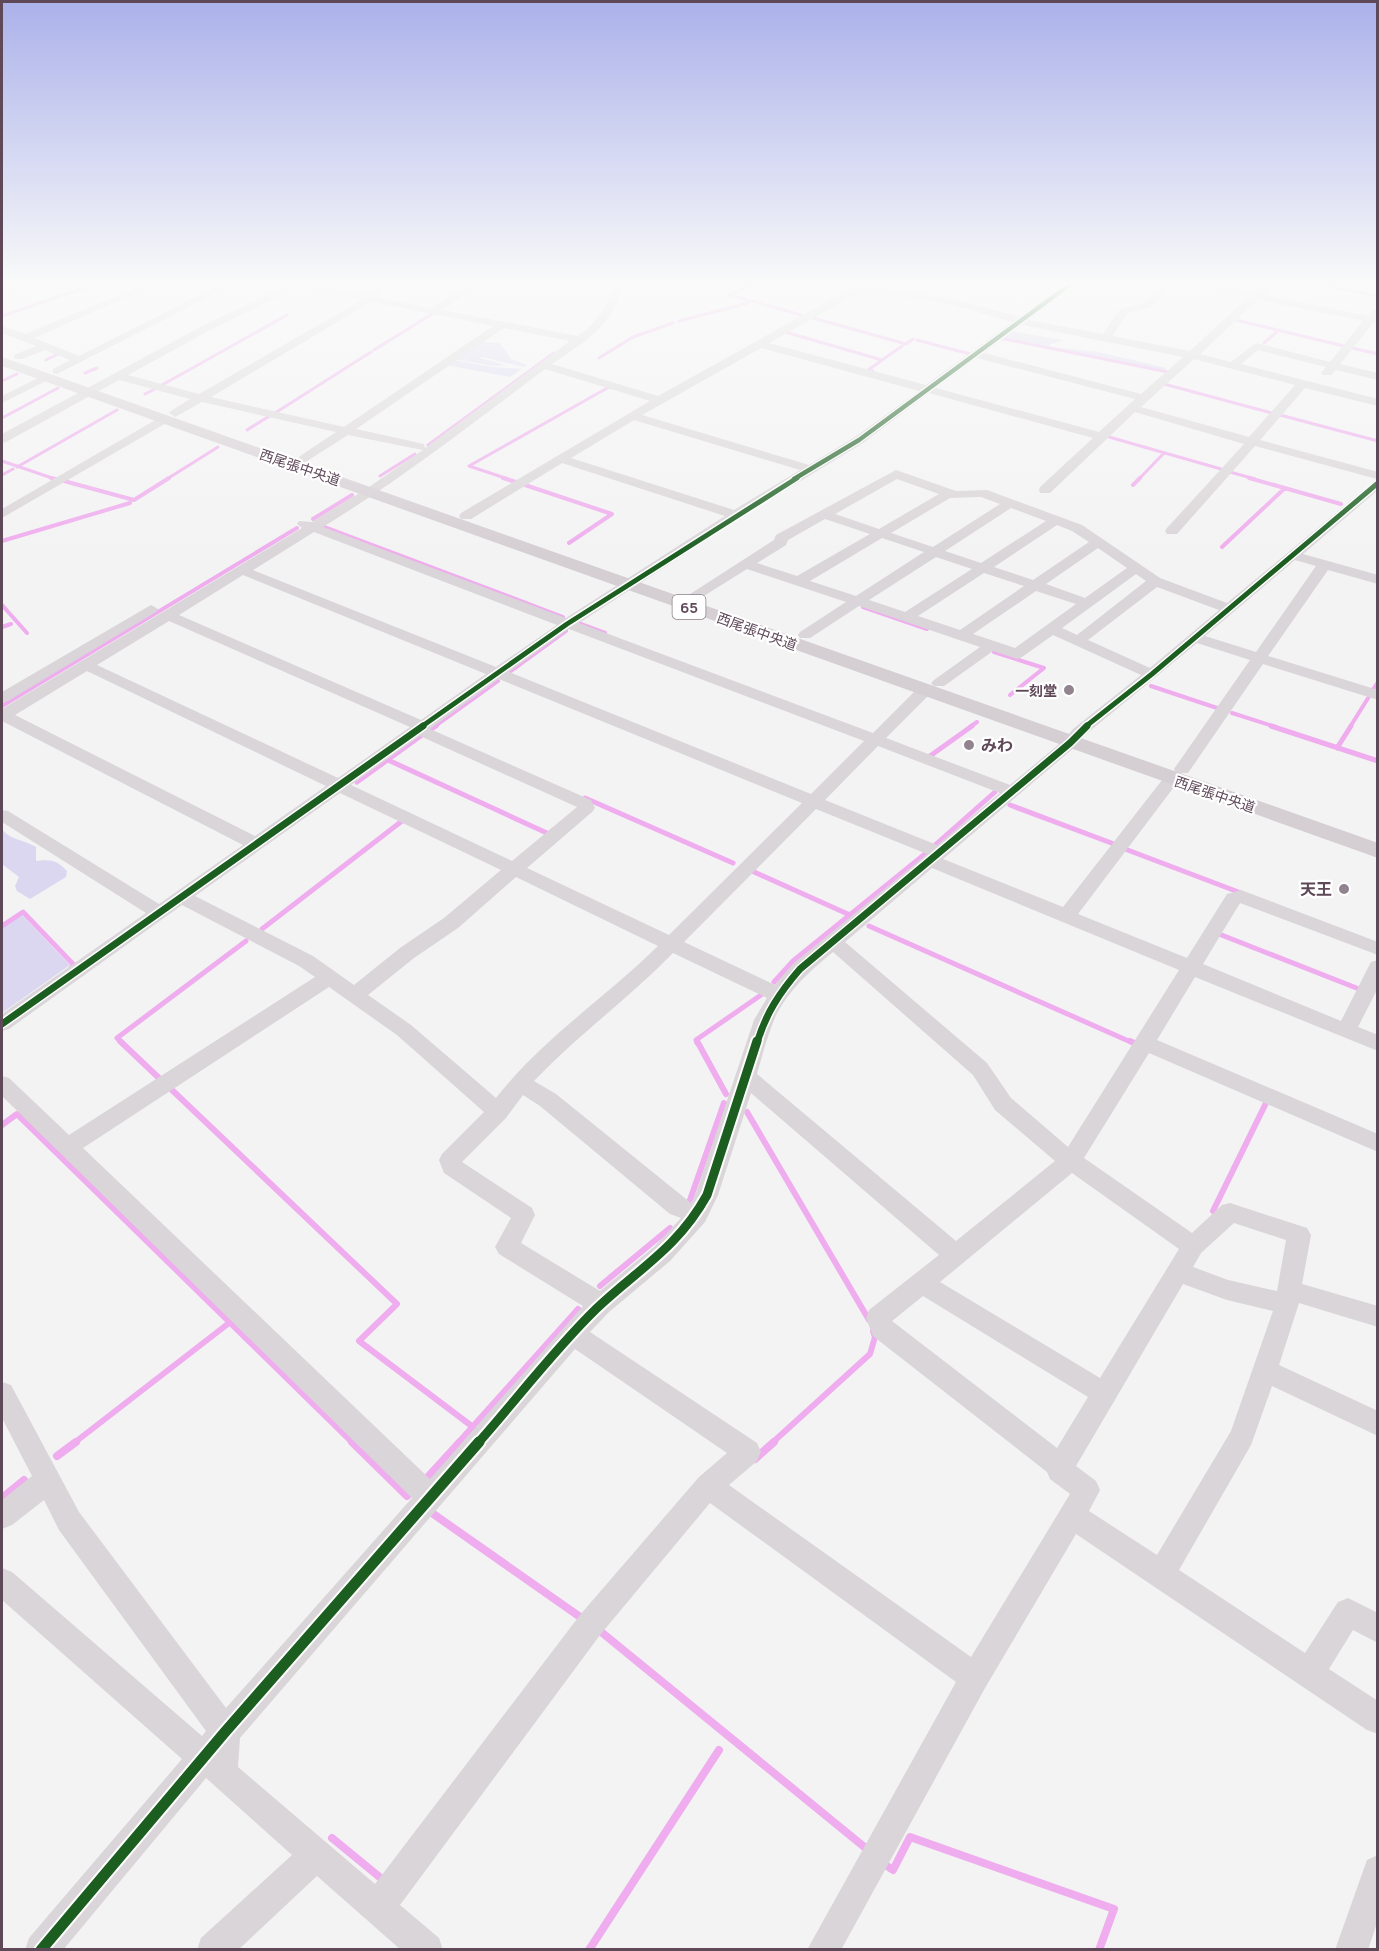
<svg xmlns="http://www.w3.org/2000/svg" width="1379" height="1951" font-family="Manrope,'Noto Sans JP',sans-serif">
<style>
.green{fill:#dbd7f1}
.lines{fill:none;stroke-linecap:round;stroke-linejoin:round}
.stream-far4{stroke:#efacee;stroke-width:3}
.stream-far3{stroke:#efacee;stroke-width:4}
.stream-far2{stroke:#efacee;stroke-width:5}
.stream-far1{stroke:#efacee;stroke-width:6}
.stream{stroke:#efacee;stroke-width:8}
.minor{fill:#dad5d8;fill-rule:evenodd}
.major{fill:#d5ced3;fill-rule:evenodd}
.cycleway-far4-casing{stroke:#fff;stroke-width:7}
.cycleway-far3-casing{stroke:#fff;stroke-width:8}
.cycleway-far2-casing{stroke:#fff;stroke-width:10}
.cycleway-far1-casing{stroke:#fff;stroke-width:13}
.cycleway-casing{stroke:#fff;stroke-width:15}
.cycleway-far4{stroke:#1b5e20;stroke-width:4.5}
.cycleway-far3{stroke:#1b5e20;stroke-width:5}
.cycleway-far2{stroke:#1b5e20;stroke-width:7}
.cycleway-far1{stroke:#1b5e20;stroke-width:9}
.cycleway{stroke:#1b5e20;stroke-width:11}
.poi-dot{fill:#92848f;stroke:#fff;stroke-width:2}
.labels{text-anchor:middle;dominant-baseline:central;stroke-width:4.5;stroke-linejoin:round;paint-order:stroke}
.far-street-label{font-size:14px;fill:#5f4959;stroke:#fff}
.far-poi-label{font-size:14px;font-weight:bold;fill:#5f4959;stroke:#fff;text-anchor:end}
.shield{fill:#fff;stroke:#8f808b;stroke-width:1.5}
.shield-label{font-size:15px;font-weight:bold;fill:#5f4959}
.poi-label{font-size:16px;font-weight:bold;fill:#5f4959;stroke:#fff;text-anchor:start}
</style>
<rect width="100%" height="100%" fill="#f2f3f2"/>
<path class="green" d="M1009,331L1063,340L1048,345L1051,347L1098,352L1167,368L1163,370L1000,337Z
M480,342L500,343L511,359L527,365L524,367L482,357L479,358L506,365L493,366L455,359Z
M453,360L493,367L522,369L510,377L446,365Z
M2,829C10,840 25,840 36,847V861C50,859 57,860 67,871L66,877L30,899L17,891L15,886L19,877L2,864Z
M21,914L70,965L2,1013V927Z"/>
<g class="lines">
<path class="stream-far4" d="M755,283L730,295L805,316L809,313
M1178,283L1194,286
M1313,283L1378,296
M2,316L99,283
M813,318L906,344L913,339
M1236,320L1344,346
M679,321L748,303
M787,331L785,332L882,360
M1000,338L1168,372L1166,374
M917,340L970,354
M1264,343L1279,330
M1352,348L1378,354
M374,350L432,314
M599,358L633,337L673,323
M46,360L60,353
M873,371L868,370L902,346
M85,373L97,368
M2,381L17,374
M1164,384L1272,413
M162,385L287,315
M145,394L157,388
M275,413L371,352
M1280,415L1378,441
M2,418L58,388
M247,430L271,415
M1109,437L1221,469
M428,445L554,353
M2,461L55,479
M17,467L117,410
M1230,472L1255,479
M2,475L13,469
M380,476L415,454
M167,479L218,447
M508,479L469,466L609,387
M1139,479L1164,453"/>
<path class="stream-far3" d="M51,478L55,479
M503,478L516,482
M1249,478L1341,504
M64,481L134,500L169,478
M525,485L612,514L569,543
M1133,485L1140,478
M313,519L352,495
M322,526L563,617
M2,541L130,503
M1222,547L1285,488
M2,605L27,633
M863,607L927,629
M578,623L605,633
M2,627L11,624
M994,652L1044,668L1010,695
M511,671L566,631
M1151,686L1217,708
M1372,691L1378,682
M2,706L297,528
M1232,713L1276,727
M434,727L498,681
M970,727L977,722
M1350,727L1370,695"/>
<path class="stream-far2" d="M1271,726L1378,761
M430,730L436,726
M1337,748L1351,726
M930,756L972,726
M388,760L549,834L552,831
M357,782L422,735
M585,798L733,863
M1010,805L1114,844
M934,846L995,792
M1125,849L1241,893
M752,871L850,915
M2,926L23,912L74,965L71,968
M869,926L1133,1043
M262,929L402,821
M1219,934L1359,989
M774,982L793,961L925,854
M122,1043L117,1038L246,941
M697,1043L696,1040L761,995"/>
<path class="stream-far1" d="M120,1041L160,1079
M697,1041L726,1094
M1130,1041L1136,1044L1135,1046
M172,1090L397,1304L359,1341L473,1427
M747,1112L869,1320
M2,1125L17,1114L353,1443
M690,1200L724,1103
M1213,1211L1267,1101
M600,1286L670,1228
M74,1443L229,1323
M458,1443L578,1309
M772,1443L870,1354L875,1337L873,1331"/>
<path class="stream" d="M352,1442L407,1496
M57,1456L76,1442
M755,1459L774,1442
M428,1477L460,1442
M2,1498L24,1480
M432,1513L583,1619
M600,1631L868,1850
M332,1838L382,1879L384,1878
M887,1866L893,1870L910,1837L1114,1909L1099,1950
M589,1950L719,1750"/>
<path class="minor" d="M20,283H35L2,295V289Z
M147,283H160L34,338L79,356L223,283H236L57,374L53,373V369L70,360L45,350L22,359H14V355L36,346L2,333V326L25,334Z
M283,283H304L367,295L379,283H389L376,297L431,308L471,283H483L442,310L578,336C598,322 606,306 615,283H625C609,329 590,338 552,364L658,396L850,289L829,286L824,283H863L868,286L954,299L1019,317L1066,283H1077L1029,320L1103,334L1120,309L1143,303L1166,283H1177L1151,307L1128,313L1112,336L1190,351L1248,297L1192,286L1187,283H1206L1253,292L1263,283H1273L1263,294L1368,316L1372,310L1378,309V324L1373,323L1340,364L1378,373V380L1336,370L1331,375H1323L1321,373L1326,367L1258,350L1241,364L1378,399V406L1305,388L1260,440L1378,472V490L1303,554L1378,575V584L1328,570L1268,656L1378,690V700L1263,664L1188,773H1176L1174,769L1250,660L1197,643L1085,735L1076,746L943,859L1063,907L1166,775H1178L1180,779L1078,914L1187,958L1227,894L1241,890L1378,942V955L1240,903L1203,964L1341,1021L1371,962L1378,960V988L1358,1027L1378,1035V1051L1195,977L1157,1040L1378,1134V1152L1149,1053L1084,1158L1192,1233L1222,1205L1230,1203L1307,1228L1311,1235L1302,1284L1378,1306V1327L1299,1303L1279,1365L1378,1411V1436L1272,1386L1251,1445L1179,1570L1305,1653L1338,1602L1348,1598L1378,1613V1643L1353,1630L1329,1669L1378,1701V1734L1367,1730L1076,1534L985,1688L841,1950H807L956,1682L710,1503L600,1635L400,1905L439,1938L443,1950H401L317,1876L238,1950H197L201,1938L292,1855L206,1778L63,1950H25L29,1938L182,1759L2,1600V1568L12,1572L202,1736L206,1731L59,1530L44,1500L12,1525L2,1529V1500L32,1476L2,1418V1382L11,1385L79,1512L226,1708L412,1498L2,1096V1076L9,1078L69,1135L315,977L299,966L182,905L9,1029L2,1031V1014L146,913L2,822V810L8,811L159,904L243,845L2,721V709L302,528L297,524L299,521L312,522L366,489L423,450L348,435L304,463L298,459L300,456L336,432L202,402L175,417L169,413L171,411L190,399L119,380L6,442L2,443V434L206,324L286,285ZM297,288L362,300L199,394L128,375L214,328ZM862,291L953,305L1012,322L926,385L769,343ZM1258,300L1363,321L1330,362L1256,343L1231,362L1200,354ZM371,302L493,326L344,427L211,397ZM1022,325L1183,357L1141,394L984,353ZM504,328L570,341L425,448L424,444L356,429ZM761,348L919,391L855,437L809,465L642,415ZM977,358L1135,399L1099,432L936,388ZM1194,359L1295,385L1249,437L1141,407ZM545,369L650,401L461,513L459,516L461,519H471L562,463L725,516L566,618L323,527C401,479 472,424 545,369ZM929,393L1093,438L1040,487L1039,490L1040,493H1050L1135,412L1244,444L1167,528L1165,531L1167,534H1177L1255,446L1377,479L1227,603L1160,578L1082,525L987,490L956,491L896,470L776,535L774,540L687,596L689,599H699L747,569L846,602L800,632L798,635L800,638H810L859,606L980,647L934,680L931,683L934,686H944L993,651L1017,659L1022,657L1053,635L1141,675L1073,729L1064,740L1010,785L886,738L930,694L932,691L930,688H918L873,733L579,623L740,518L863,443ZM634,420L800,470L734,510L571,458ZM897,479L939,494L879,529L835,514ZM981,497L1000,504L933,547L891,533L950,498ZM1011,508L1046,521L981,563L945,551ZM825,519L870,534L797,576L757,563L786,545L788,540ZM1057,525L1072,531L1089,542L1033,580L994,567ZM314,532L557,625L496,667L253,570ZM882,538L924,552L856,596L810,581ZM1098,548L1127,568L1085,598L1046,584ZM936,557L972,569L905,612L869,600ZM1295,560L1316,566L1256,652L1205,636ZM984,573L1024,586L960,630L918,616ZM1136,574L1146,581L1077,635L1062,628ZM243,575L486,674L421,720L179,615ZM1157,587L1219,610L1150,668L1088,640ZM1036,591L1076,604L1015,648L973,634ZM169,621L410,727L338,778L97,665ZM569,629L864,741L811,794L509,672ZM87,671L326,786L255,836L15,715ZM499,679L802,803L669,935L527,868L592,812L595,808L591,800L430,729ZM420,736L577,807L512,861L351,785ZM878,746L1000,793L937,845L825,800ZM340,793L501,870L444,918L400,948L354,985L313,956L195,896ZM816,809L927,854L793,964L775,985L684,942ZM932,868L1179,970L1068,1147L1011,1098L987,1063L845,942ZM516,877L658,946C604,999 543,1038 496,1098L411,1025L368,995L414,958L458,928ZM833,952L973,1075L995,1110L1055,1161L956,1241L757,1074C762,1056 767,1037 774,1020C786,992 810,971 833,952ZM673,953L767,998L754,1020L696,1193L691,1203L556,1094L534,1081C578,1035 629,998 673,953ZM329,987L397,1035L484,1112L442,1154L439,1160L444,1173L511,1218L495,1247L499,1254L583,1306L430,1479L83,1148ZM751,1093L939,1255L869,1310L866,1318L873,1336L1047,1472L1050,1479L1070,1494L971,1657L729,1485L757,1461L761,1452L757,1443L590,1332L609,1312L670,1261L705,1222L718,1195ZM523,1095L540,1106L670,1214L681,1218L654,1247L600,1291L521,1243L535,1215L532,1208L462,1162L506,1118ZM1072,1173L1179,1249L1100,1378L940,1282ZM1234,1223L1286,1240L1277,1291L1228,1280L1193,1267L1201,1253ZM1183,1284L1227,1300L1273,1311L1231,1431L1157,1555L1089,1511L1100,1490L1096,1481L1076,1466ZM923,1296L1088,1397L1057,1448L892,1321ZM575,1349L727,1453L699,1477L580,1615L375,1884L238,1767L240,1738Z
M46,374L50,375V379L2,403V396Z
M164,415L168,416V422L2,518V509Z
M151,605L158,609L156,612L8,701L2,703V692Z
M1378,1855V1920L1368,1950H1335L1367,1860Z"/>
<path class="major" d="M2,357L1378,843V858L2,366Z"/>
<defs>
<path id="cycleway-far4" d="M794,479L859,440L1072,283"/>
<path id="cycleway-far3" d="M421,727L567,624L797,478
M1085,727L1152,674L1378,483"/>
<path id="cycleway-far2" d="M2,1024L423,726
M757,1043C766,1013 780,992 800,969L1070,743L1087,726"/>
<path id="cycleway-far1" d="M478,1443C517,1399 554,1350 596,1309C638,1269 677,1249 707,1195L757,1041"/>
<path id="cycleway" d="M41,1950L225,1732L479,1442"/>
</defs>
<use href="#cycleway-far4" class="cycleway-far4-casing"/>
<use href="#cycleway-far3" class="cycleway-far3-casing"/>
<use href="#cycleway-far2" class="cycleway-far2-casing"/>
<use href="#cycleway-far1" class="cycleway-far1-casing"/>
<use href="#cycleway" class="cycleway-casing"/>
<use href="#cycleway-far4" class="cycleway-far4"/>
<use href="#cycleway-far3" class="cycleway-far3"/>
<use href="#cycleway-far2" class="cycleway-far2"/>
<use href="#cycleway-far1" class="cycleway-far1"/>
<use href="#cycleway" class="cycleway"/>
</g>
<linearGradient id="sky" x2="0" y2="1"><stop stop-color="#abb1ea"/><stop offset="0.51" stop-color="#f9faf9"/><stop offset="1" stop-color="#f9faf9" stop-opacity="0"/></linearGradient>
<rect width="1379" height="556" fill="url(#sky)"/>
<g class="poi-dot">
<circle cx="1069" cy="690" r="6"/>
<circle cx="969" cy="745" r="6"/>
<circle cx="1344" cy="889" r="6"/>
</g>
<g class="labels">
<g class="far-street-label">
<text transform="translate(300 467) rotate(19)">西尾張中央道</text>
<text transform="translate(757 631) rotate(20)">西尾張中央道</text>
<text transform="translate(1215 794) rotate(19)">西尾張中央道</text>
</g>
<g class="far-poi-label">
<text x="1057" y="690">一刻堂</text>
</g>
<rect class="shield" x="672.5" y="595" width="33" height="24" rx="4.5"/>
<g class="shield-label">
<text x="689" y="607">65</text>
</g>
<g class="poi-label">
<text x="981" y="745">みわ</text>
<text x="1332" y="889" text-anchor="end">天王</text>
</g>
</g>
<rect width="1379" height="1951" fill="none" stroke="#5f4959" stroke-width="6"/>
</svg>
